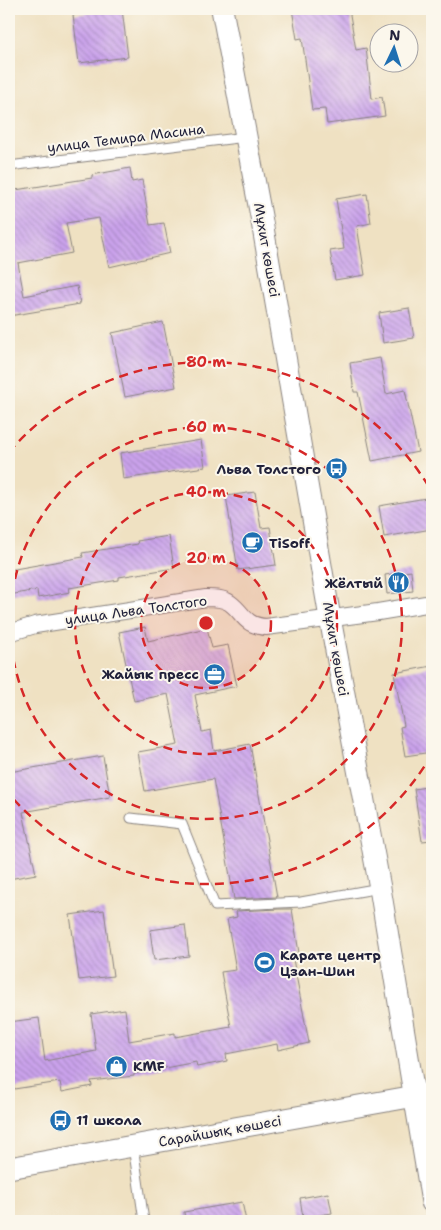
<svg xmlns="http://www.w3.org/2000/svg" width="441" height="1230" font-family="'Shantell Sans',sans-serif">
<style>
.building{fill:url(#building-back-hatch)}
.lines{fill:none;stroke-linecap:round;stroke-linejoin:round}
.service-casing{stroke:#88827e;stroke-width:11}
.minor-casing{stroke:#88827e;stroke-width:18}
.tertiary-casing{stroke:#88827e;stroke-width:23}
.service{stroke:#fff;stroke-width:9}
.minor{stroke:#fff;stroke-width:16}
.tertiary{stroke:#fff;stroke-width:21}
.ring{fill:none;stroke:#d62828;stroke-width:2.5;stroke-dasharray:9 6}
.labels{text-anchor:middle;dominant-baseline:central;stroke-width:4;stroke-linejoin:round;paint-order:stroke}
.street-label{font-size:14px;fill:#22223b;stroke:#fbf7ec}
.poi-label{font-size:14px;font-weight:bold;fill:#22223b;stroke:#fbf7ec;text-anchor:start}
.centre{fill:#d62828;stroke:#fbf7ec;stroke-width:2.5}
.ring-label{font-size:15px;text-anchor:middle;font-weight:bold;fill:#d62828;stroke:#fbf7ec;stroke-width:4;stroke-linejoin:round;paint-order:stroke}
</style>
<defs>
<pattern id="building-back-hatch" width="6" height="6" patternUnits="userSpaceOnUse" patternTransform="scale(1.25)"><rect width="6" height="6" fill="#cba3ec"/><path d="M-1 5l2 2M0 0l6 6M5-1l2 2" fill="none" stroke="#a484c0"/></pattern>
</defs>
<rect width="100%" height="100%" fill="#fbf7ec"/>
<filter id="ink" filterUnits="userSpaceOnUse"><feTurbulence type="fractalNoise" baseFrequency=".02" numOctaves="2"/><feDisplacementMap in="SourceGraphic" scale="10" xChannelSelector="R" yChannelSelector="G"/><feConvolveMatrix kernelMatrix="1 2 1 2 8 2 1 2 1" color-interpolation-filters="sRGB"/></filter>
<filter id="wash" filterUnits="userSpaceOnUse"><feTurbulence type="fractalNoise" baseFrequency=".0096" numOctaves="4" result="noise"/><feDisplacementMap in="SourceGraphic" scale="20" xChannelSelector="R" yChannelSelector="G"/><feGaussianBlur stdDeviation="1.12" result="paint"/><feColorMatrix in="noise" values="0 0 0 0 0 0 0 0 0 0 0 0 0 0 0 0 0 1.4 0 .05"/><feComposite in="paint" operator="in"/></filter>
<g filter="url(#wash)">
<rect width="100%" height="100%" fill="#efe1c2"/>
<g id="blocks">
<path class="building" d="M122,9L128,57L79,63L73,15Z
M292,9H349L356,50L366,48L372,99L382,97L385,116L327,124L325,109L312,110L302,38L297,39Z
M130,168L132,182L142,180L150,225L164,223L170,253L109,267L99,218L66,223L72,253L18,263L24,296L77,286L80,304L9,316V191L92,178V175Z
M367,194L371,223L357,226L365,275L335,280L330,251L344,249L336,199Z
M409,308L414,338L383,343L379,313Z
M163,322L176,387L125,397L112,333Z
M380,358L386,394L405,390L418,452L372,461L358,392H354L350,363Z
M201,440L205,467L123,479L120,453Z
M255,492L261,528L270,527L276,565L238,570L226,496Z
M432,497V529L384,537L379,506Z
M169,536L174,568L119,577V580L69,588L70,592L38,598L37,590L9,595V570L83,557L82,553L138,544L137,541Z
M411,571L413,591L387,594L385,575Z
M145,627L148,641L207,628L212,648L228,645L237,686L195,695L202,732L211,730L214,751L250,744L277,897L234,899L213,779L145,791L138,752L178,745L168,694L134,701L119,632Z
M432,666V715H429L432,734V752L405,756L400,727L404,726L394,673Z
M103,756L110,797L23,812L36,874L9,879V772Z
M432,786V840L422,841L414,789Z
M279,909H292L299,953L292,954L309,1043L278,1050L277,1044L226,1054L227,1061L197,1067L196,1062L134,1074V1076L91,1081L92,1086L62,1092L60,1082L14,1089L9,1051V1022L39,1018L45,1061L96,1051L91,1014L125,1009L129,1041L175,1033V1037L231,1027L221,972L236,970L227,919L237,917L236,911Z
M104,910L113,976L79,980L70,915Z
M185,925L189,956L154,960L150,930Z
M328,1193L332,1213L303,1218L300,1198Z
M242,1202L246,1221H185L184,1212Z"/>
</g>
</g>
<g filter="url(#ink)">
<use href="#blocks" fill-opacity="0" stroke="#88827e" stroke-width="1"/>
<g class="lines">
<defs>
<path id="service" d="M9,166L246,137
M131,818L182,824L215,906L301,902L380,888
M133,1146L144,1221"/>
<path id="minor" d="M9,633L35,625L206,598C214,598 223,598 230,603C245,614 243,625 266,627L378,612L432,603"/>
<path id="tertiary" d="M222,9L261,216L330,618L380,888L432,1202
M9,1168L432,1093"/>
</defs>
<use href="#service" class="service-casing"/>
<use href="#minor" class="minor-casing"/>
<use href="#tertiary" class="tertiary-casing"/>
<use href="#service" class="service"/>
<use href="#minor" class="minor"/>
<use href="#tertiary" class="tertiary"/>
</g>
</g>
<circle cx="206" cy="623" r="65" fill="#d62828" fill-opacity=".12"/>
<g class="ring">
<circle cx="206" cy="623" r="65"/>
<circle cx="206" cy="623" r="131"/>
<circle cx="206" cy="623" r="196"/>
<path d="M432 754A261 261 0 0 1 9 794M9 452A261 261 0 0 1 432 492"/>
</g>
<defs>
<symbol id="bus-disc" viewBox="-11 -11 22 22"><circle r="9.5" fill="#1f6fb2" stroke="#fbf7ec"/><path d="M-5-6H5V4H4V6H2V4H-2V6H-4V4H-5ZM-3.5-4V0h7V-4ZM-3.5 1.2v1.5H-2V1.2ZM2 1.2v1.5H3.5V1.2Z" fill="#fff"/></symbol>
<symbol id="cafe-disc" viewBox="-11 -11 22 22"><circle r="9.5" fill="#1f6fb2" stroke="#fbf7ec"/><path d="M-5.5-4.5H6V0H3Q3 3.5 0 3.5H-2.5Q-5.5 3.5-5.5 0ZM3-3.2v2h1.7v-2ZM-6 4.5H4V6H-6Z" fill="#fff"/></symbol>
<symbol id="restaurant-disc" viewBox="-11 -11 22 22"><circle r="9.5" fill="#1f6fb2" stroke="#fbf7ec"/><path d="M-5-6h1v4h1v-4h1v4h1v-4h1v5L-1.5 .5V6h-2V.5L-5-1ZM5-6V6H3V1.5H1.5Q1.5-4 5-6Z" fill="#fff"/></symbol>
<symbol id="office-disc" viewBox="-11 -11 22 22"><circle r="9.5" fill="#1f6fb2" stroke="#fbf7ec"/><path d="M-6-3h4V-5.5h4V-3h4V5H-6ZM-1-4.5V-3h2v-1.5ZM-6 0V1H6V0Z" fill="#fff"/></symbol>
<symbol id="stadium-disc" viewBox="-11 -11 22 22"><circle r="9.5" fill="#1f6fb2" stroke="#fbf7ec"/><path d="M0-5a6.5 5 0 1 0 0 10a6.5 5 0 1 0 0-10ZM-3.5-1.8h7v3.6h-7Z" fill="#fff"/></symbol>
<symbol id="shop-disc" viewBox="-11 -11 22 22"><circle r="9.5" fill="#1f6fb2" stroke="#fbf7ec"/><path d="M-5-2.5h2.3a2.7 3.5 0 0 1 5.4 0H5L5.5 6h-11ZM-1.5-2.5h3a1.5 2.3 0 0 0-3 0Z" fill="#fff"/></symbol>
</defs>
<g fill-rule="evenodd">
<use href="#bus-disc" x="324" y="456" width="25" height="25"/>
<use href="#cafe-disc" x="240" y="530" width="25" height="25"/>
<use href="#restaurant-disc" x="386" y="570" width="25" height="25"/>
<use href="#office-disc" x="202" y="662" width="25" height="25"/>
<use href="#stadium-disc" x="252" y="950" width="25" height="25"/>
<use href="#shop-disc" x="104" y="1054" width="25" height="25"/>
<use href="#bus-disc" x="48" y="1108" width="25" height="25"/>
</g>
<g class="labels">
<g class="street-label">
<text transform="translate(126 138) rotate(-7)">улица Темира Масина</text>
<text transform="translate(267 250) rotate(80)">Мұхит көшесі</text>
<text transform="translate(136 610) rotate(-8)">улица Льва Толстого</text>
<text transform="translate(336 649) rotate(80)">Мұхит көшесі</text>
<text transform="translate(220 1131) rotate(-10)">Сарайшық көшесі</text>
</g>
<g class="poi-label">
<text x="321" y="469" text-anchor="end">Льва Толстого</text>
<text x="269" y="543">TiSoff</text>
<text x="383" y="583" text-anchor="end">Жёлтый</text>
<text x="199" y="674" text-anchor="end">Жайык пресс</text>
<text x="280" y="955">Карате центр<tspan x="280" dy="16">Цзан-Шин</tspan></text>
<text x="133" y="1066">KMF</text>
<text x="76" y="1120">11 школа</text>
</g>
</g>
<circle cx="206" cy="623" r="8" class="centre"/>
<g class="ring-label">
<text x="206" y="367">80 m</text>
<text x="206" y="432">60 m</text>
<text x="206" y="497">40 m</text>
<text x="206" y="563">20 m</text>
</g>
<rect width="441" height="1230" fill="none" stroke="#fbf7ec" stroke-width="30"/>
<g transform="translate(394 48) rotate(4)"><circle r="24" fill="#fbf7ec" stroke="#a4a2a5"/>
<path d="M0-4L9 19L0 12L-9 19Z" fill="#1f6fb2"/>
<text y="-8" font-size="14" font-weight="bold" text-anchor="middle" fill="#22223b">N</text>
</g>
</svg>
